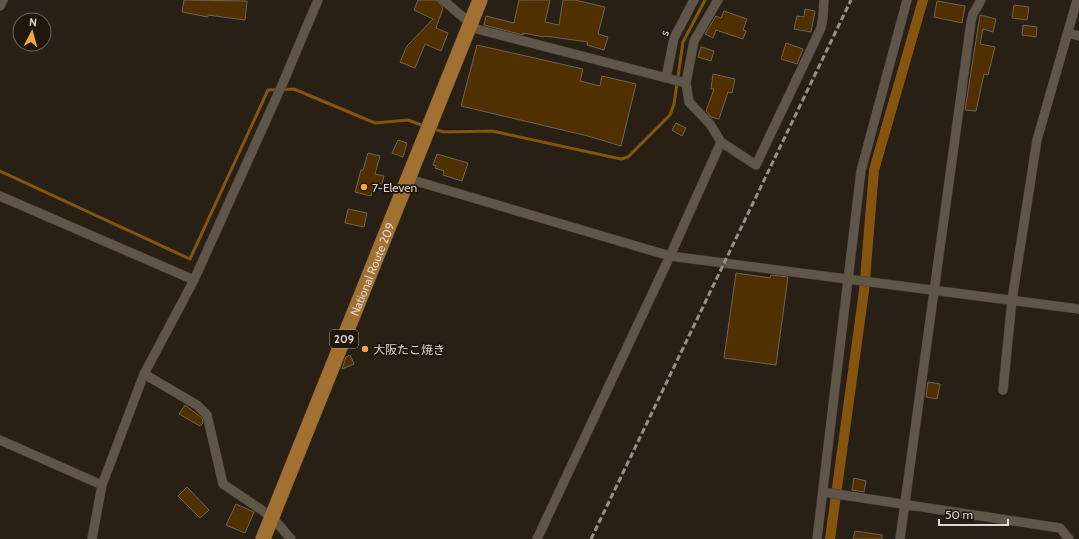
<svg xmlns="http://www.w3.org/2000/svg" width="1079" height="539" font-family="Cabin,'Noto Sans JP',sans-serif">
<style>
.lines{fill:none;stroke-linecap:round;stroke-linejoin:round}
.stream{stroke:#855510;stroke-width:3}
.canal{stroke:#855510;stroke-width:10}
.building{fill:#513000;stroke:#6f6458}
.minor-casing{stroke:#423b34;stroke-width:10}
.trunk-casing{stroke:#423b34;stroke-width:16}
.minor{stroke:#605549;stroke-width:9}
.trunk{stroke:#a27132;stroke-width:15}
.rail{stroke:#979088;stroke-width:3;stroke-dasharray:6 3;stroke-linecap:butt}
.poi-dot{fill:#f2a541;stroke:#1f160c;stroke-width:1.5}
.labels{text-anchor:middle;dominant-baseline:central;stroke-width:3.5;stroke-linejoin:round;paint-order:stroke}
.shield{fill:#1f160c;stroke:#a59e96;stroke-width:1}
.shield-label{font-size:11px;font-weight:bold;fill:#ded8d1}
.street-label{font-size:12px;fill:#ded8d1;stroke:#1f160c}
.poi-label{font-size:12px;fill:#ded8d1;stroke:#1f160c;text-anchor:start}
</style>
<rect width="100%" height="100%" fill="#281f15"/>
<g class="lines">
<path class="stream" d="M433,129L444,132L492,131L621,159L628,157L670,115L674,104L683,42L705,0
M0,171L190,259L268,90L294,89L375,123L408,120L424,126"/>
<path class="canal" d="M830,539L864,291L874,170L923,0"/>
</g>
<path class="building" d="M184,0L247,1L245,20L208,15V17L182,12Z
M418,0H437L443,8L436,28L448,33L441,51L425,44L415,68L400,62L407,46L433,19L414,10Z
M519,0H550L545,22L559,25L563,0H575L605,7L598,34L608,37L604,50L587,45L588,42L545,36L544,37L523,33V35L484,25L486,16L514,23Z
M937,1L965,6L962,23L934,17Z
M1014,5L1029,7L1027,20L1012,18Z
M805,9L815,11L811,32L794,29L797,16L804,17Z
M724,11L747,19L743,30L746,31L743,39L716,30L713,38L705,34L716,16L721,18Z
M980,15L996,19L993,32L983,29L980,44L995,47L988,75L984,74L976,111L965,110Z
M1023,25L1037,27L1036,37L1022,35Z
M786,43L803,49L797,64L781,59Z
M477,45L583,69L580,81L600,86L602,76L636,84L621,146L588,136L461,106Z
M701,47L714,51L711,61L698,57Z
M713,74L735,79L732,93L728,92L719,119L711,117L706,111L714,89H711Z
M676,123L686,128L682,136L672,130Z
M398,140L407,143L403,157L392,153Z
M368,153L380,156L375,174L384,176L382,184L374,183L371,196L355,192L361,170H363Z
M437,154L468,163L462,181L443,175L444,171L435,168L436,166L433,165Z
M348,209L367,213L364,227L345,223Z
M736,273L770,278L771,275L788,277L776,365L724,358Z
M350,355L354,364L342,369L346,357Z
M928,382L940,384L937,399L926,397Z
M185,405L202,418L203,423L200,426L179,414Z
M854,478L866,481L864,492L852,490Z
M187,487L209,510L200,518L178,496Z
M236,504L254,512L245,533L226,525Z
M855,531L882,535V539H853Z"/>
<g class="lines">
<defs>
<path id="minor" d="M443,0L477,29L686,83L689,102L710,124L721,142L756,165L821,28L823,17L824,0
M0,6L3,0
M1068,33L1079,36
M666,78L674,38L694,0
M686,83L694,41L718,0
M409,179L670,256L1079,309
M0,196L194,280
M144,374L197,405L207,415L223,484L272,517L291,539
M1003,390L1012,300L1037,140L1077,0
M0,440L102,485
M823,492L1060,528L1069,539
M92,539L102,485L144,374L194,280L282,85L318,0
M537,539L670,256L721,142
M817,539L861,171L907,0
M900,539L971,22L973,14L981,0"/>
<g id="trunk">
<path id="s1" d="M263,539L480,0"/>
</g>
</defs>
<use href="#minor" class="minor-casing"/>
<use href="#trunk" class="trunk-casing"/>
<use href="#minor" class="minor"/>
<use href="#trunk" class="trunk"/>
<path class="rail" d="M591,539L851,0"/>
</g>
<g class="poi-dot">
<circle cx="364" cy="187" r="4"/>
<circle cx="365" cy="349" r="4"/>
</g>
<g class="labels">
<rect class="shield" x="330" y="330" width="28" height="18" rx="3"/>
<g class="shield-label">
<text x="344" y="339">209</text>
</g>
<g class="street-label">
<text transform="translate(664 33) rotate(-70)">s</text>
<text stroke="none"><textPath href="#s1" startOffset="291">National Route 209</textPath></text>
</g>
<g class="poi-label">
<text x="372" y="187">7-Eleven</text>
<text x="373" y="349">大阪たこ焼き</text>
</g>
</g>
<g transform="translate(32 32) rotate(6)"><circle r="19" fill="#1f160c" stroke="#6b645b"/>
<path d="M0-3L7 15L0 10L-7 15Z" fill="#f2a541"/>
<text y="-6" font-size="11" font-weight="bold" text-anchor="middle" fill="#ded8d1">N</text>
</g>
<path d="M939 519v6h69v-6" fill="none" stroke="#ded8d1" stroke-width="2"/>
<text x="945" y="519" font-size="12" fill="#ded8d1" stroke="#1f160c" stroke-width="3" paint-order="stroke">50 m</text>
</svg>
